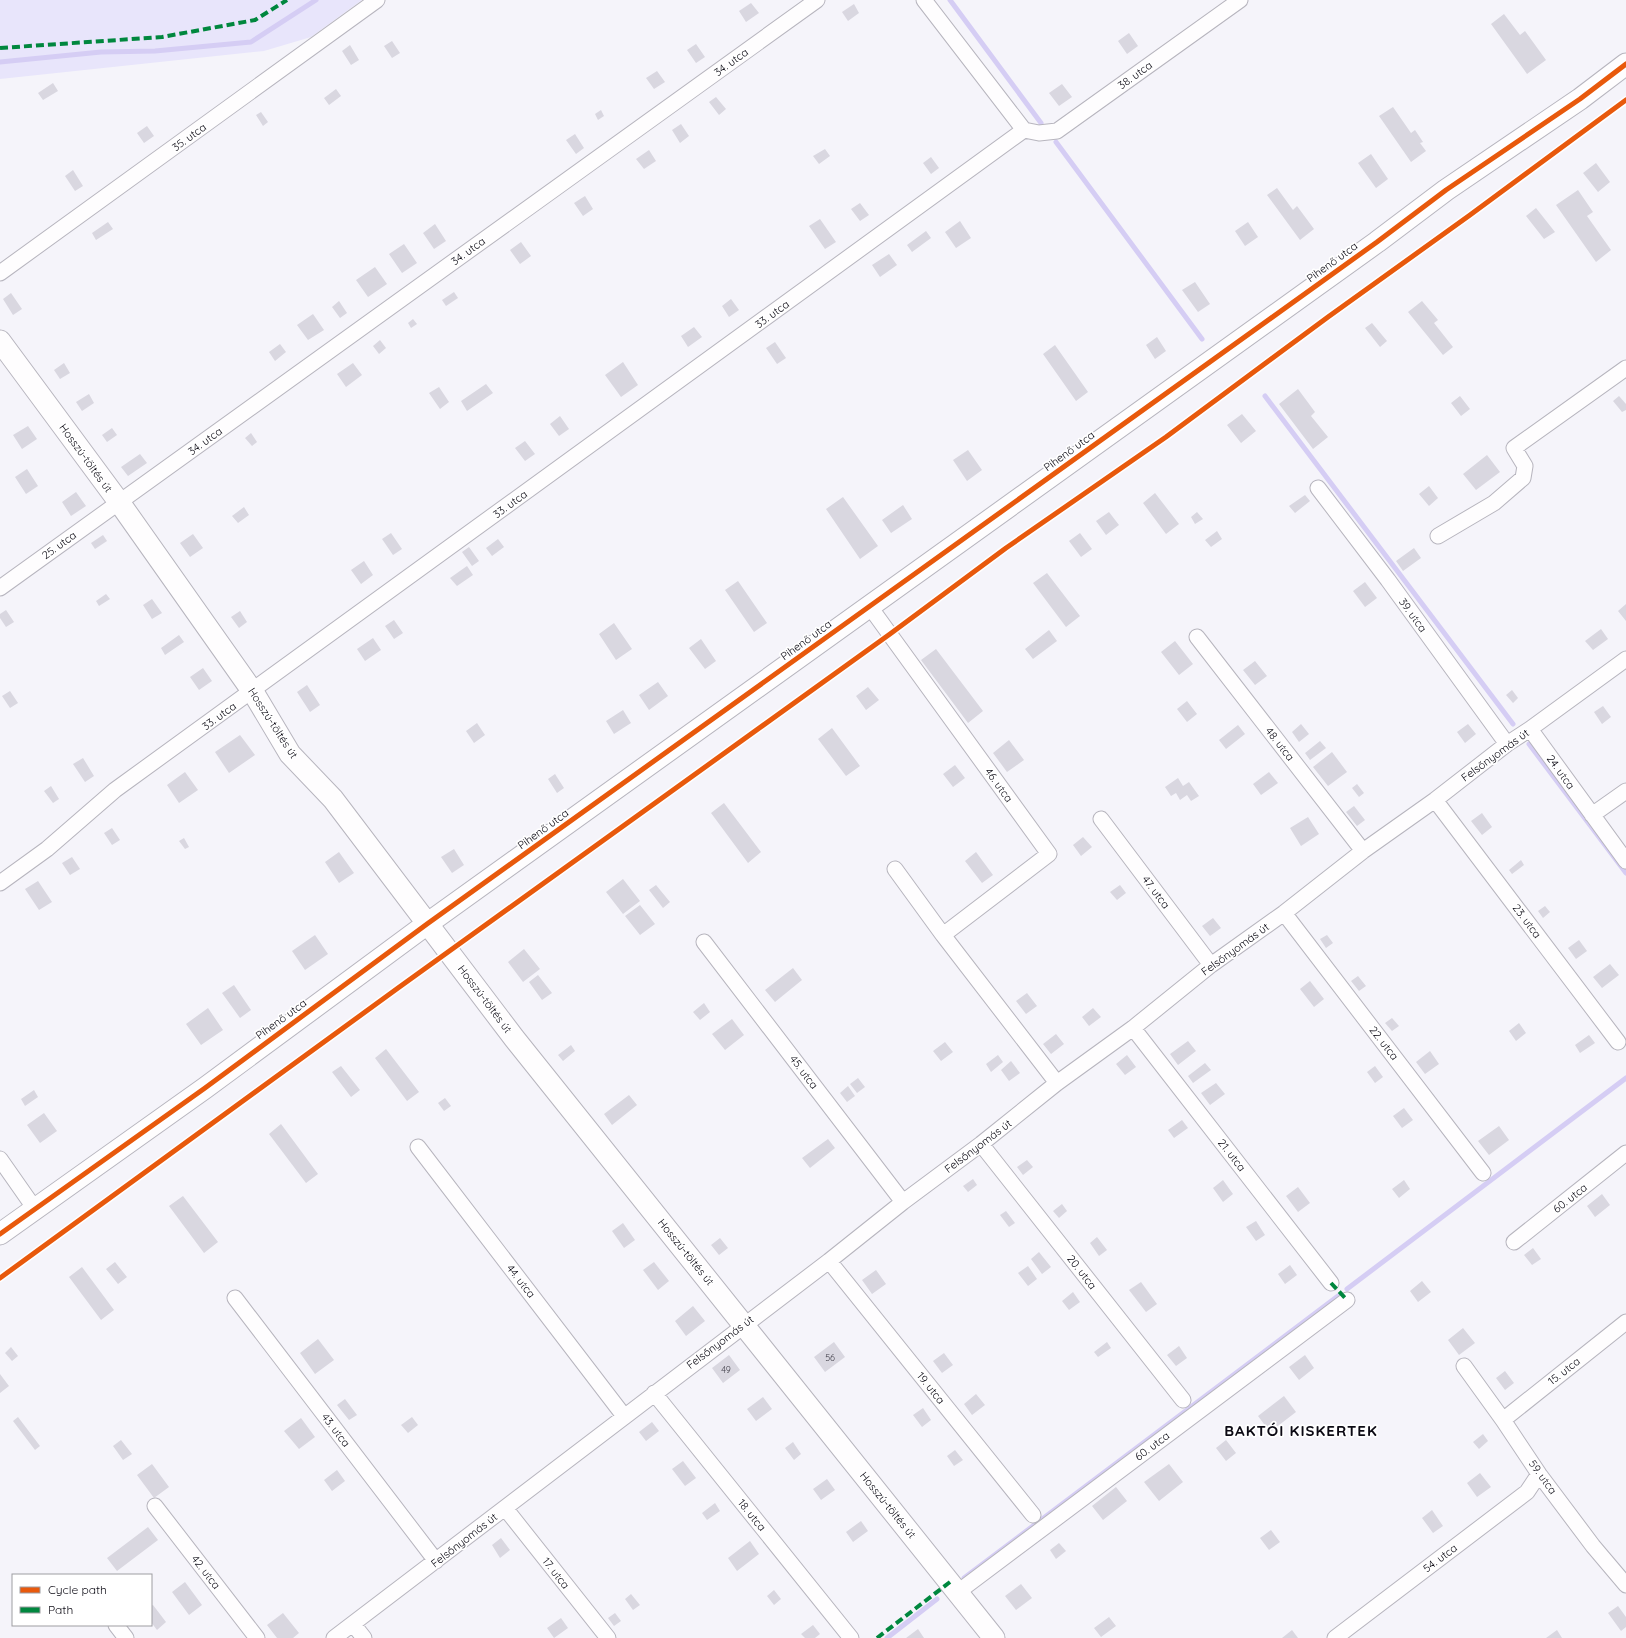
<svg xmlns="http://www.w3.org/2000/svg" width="1626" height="1638" font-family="Quicksand,sans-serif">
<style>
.green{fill:#e8e5fb}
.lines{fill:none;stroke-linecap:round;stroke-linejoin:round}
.stream{stroke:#d5cdf4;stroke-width:5}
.building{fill:#d9d7e0}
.street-casing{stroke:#b7b5be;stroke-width:17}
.secondary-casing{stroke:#b7b5be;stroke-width:23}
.street{stroke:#fefdfe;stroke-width:15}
.secondary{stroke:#fefdfe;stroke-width:21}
.quiet{stroke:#00873e;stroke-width:4;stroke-dasharray:8 4;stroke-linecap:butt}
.cycleway-casing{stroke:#fff;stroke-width:8}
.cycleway{stroke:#e8590c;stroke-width:5}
.labels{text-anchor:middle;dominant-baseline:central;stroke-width:3.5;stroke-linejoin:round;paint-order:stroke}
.number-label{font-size:9px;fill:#3f3d47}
.street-label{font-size:11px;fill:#0c0a14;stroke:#fff}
.district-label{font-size:15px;font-weight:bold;letter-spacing:1px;fill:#0c0a14;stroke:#fff}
</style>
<rect width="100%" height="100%" fill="#f5f4fa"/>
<path class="green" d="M0,0H362L311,37L264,51L0,79Z"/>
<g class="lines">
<path class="stream" d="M950,0L1041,123
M0,62L101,52L155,51L251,42L316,0
M1056,142L1202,339
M1265,396L1513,724
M1529,744L1626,873
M1347,1289L1626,1078
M964,1578L1338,1296
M887,1638L937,1599"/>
</g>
<path class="building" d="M751,3L759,13L746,22L739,11Z
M854,4L859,13L848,21L842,12Z
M1504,14L1520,35L1525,31L1546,60L1527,74L1491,24Z
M1129,33L1138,46L1127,54L1118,41Z
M392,41L400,53L392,58L384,46Z
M696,44L705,57L696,63L687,50Z
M350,45L359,60L351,65L342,51Z
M657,71L665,82L654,89L646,78Z
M53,83L58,91L43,100L38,93Z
M1062,84L1072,97L1059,106L1049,93Z
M336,89L341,96L329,105L324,98Z
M716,97L726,109L719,115L709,102Z
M1393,107L1411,133L1415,130L1423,142L1420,143L1426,151L1411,162L1379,116Z
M601,110L604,116L598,120L595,114Z
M261,112L268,122L263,126L256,115Z
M681,124L689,136L680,143L672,130Z
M147,126L154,136L144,143L137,133Z
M575,134L584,148L576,154L566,140Z
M825,149L830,156L819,164L813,156Z
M649,150L656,161L644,169L636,159Z
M1371,154L1388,179L1376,188L1358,163Z
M931,157L939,168L931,174L923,163Z
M1596,163L1610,182L1598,192L1583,173Z
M73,170L83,186L75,191L65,176Z
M1277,188L1293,210L1297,206L1314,229L1300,240L1267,195Z
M1578,190L1593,212L1587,216L1611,250L1596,262L1556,205Z
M585,196L593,209L583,216L574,203Z
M860,203L869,215L860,221L851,209Z
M1536,208L1555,232L1544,239L1526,216Z
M820,219L836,242L825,249L809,226Z
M960,221L971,238L956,248L945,232Z
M108,222L113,229L96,240L92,233Z
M1248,222L1258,237L1245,246L1235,231Z
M435,224L446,241L434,249L423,233Z
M926,231L931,238L912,252L907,245Z
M521,242L531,256L520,264L510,250Z
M404,244L417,263L402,273L389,254Z
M889,254L897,265L880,277L872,265Z
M375,267L387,284L368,297L356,280Z
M1195,282L1210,304L1198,312L1182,290Z
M454,292L458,298L446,306L442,300Z
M11,293L22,309L13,315L3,299Z
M731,299L739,310L729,317L722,306Z
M339,301L347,313L340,318L332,307Z
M1422,301L1438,320L1434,323L1453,347L1443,355L1408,312Z
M313,314L324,330L308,340L297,325Z
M413,319L417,324L411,328L408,323Z
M1372,323L1387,341L1380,347L1365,328Z
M694,327L702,337L688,347L681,336Z
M1157,337L1166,351L1155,359L1146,345Z
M380,340L386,348L379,354L373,346Z
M775,342L786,358L777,364L766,348Z
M280,344L286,352L275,361L269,352Z
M1055,345L1088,392L1076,401L1043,354Z
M623,362L638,385L621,397L605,375Z
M64,363L70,373L60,379L54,370Z
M353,363L362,375L346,387L337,374Z
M486,384L493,393L467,411L461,401Z
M439,387L449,402L440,409L429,393Z
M1298,389L1315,412L1311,416L1328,437L1313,449L1279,404Z
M89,394L94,403L82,411L76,402Z
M1460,396L1470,409L1461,416L1451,403Z
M1619,396L1626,404V410L1622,412L1613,401Z
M1242,414L1256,431L1241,443L1227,425Z
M560,416L569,429L559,436L550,424Z
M28,426L37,439L22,449L13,435Z
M112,428L117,435L107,442L102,435Z
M251,433L257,442L252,446L245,438Z
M525,441L535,454L525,461L515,448Z
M968,450L982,470L967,481L953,460Z
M140,454L147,463L128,476L121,467Z
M1487,455L1500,472L1476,490L1463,474Z
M27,469L38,486L26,494L15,477Z
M1429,486L1438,498L1429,506L1419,494Z
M76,492L86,506L71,516L62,502Z
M1155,493L1179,524L1166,534L1143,503Z
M1305,495L1310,501L1295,513L1289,506Z
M843,497L878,546L860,559L826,509Z
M903,505L912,519L891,533L882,520Z
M244,507L249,515L238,523L232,516Z
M1109,512L1119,525L1106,535L1096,521Z
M1197,512L1203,519L1195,524L1191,517Z
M1217,531L1222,539L1211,547L1205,540Z
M391,533L402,549L393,555L382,539Z
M1080,533L1092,549L1081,557L1069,541Z
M193,534L203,548L190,557L180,543Z
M103,535L107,541L95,549L91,543Z
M498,539L504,547L492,556L486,548Z
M469,547L479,561L472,566L462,552Z
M1414,548L1421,558L1403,571L1396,561Z
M364,561L373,575L361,584L351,570Z
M467,566L473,575L457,586L450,578Z
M1047,573L1080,616L1066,627L1033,583Z
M738,581L767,623L754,632L725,590Z
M1365,582L1377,598L1365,607L1353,591Z
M106,594L110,599L99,606L96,601Z
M152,599L162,613L152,619L143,605Z
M1626,604V621L1618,611Z
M6,610L14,622L6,627L0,618V614Z
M240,611L247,622L239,628L231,617Z
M394,620L403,633L394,639L385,626Z
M614,623L632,649L616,660L599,634Z
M1601,629L1608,639L1593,650L1585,641Z
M1049,630L1057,641L1033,659L1025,649Z
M179,635L184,642L165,655L161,648Z
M373,638L381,650L365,661L357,649Z
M701,639L716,661L705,669L689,648Z
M1175,641L1193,664L1179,675L1161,652Z
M936,649L983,711L968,723L921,660Z
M1255,661L1267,676L1255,685L1243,670Z
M203,668L212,681L199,690L190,677Z
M658,682L668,696L649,710L639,695Z
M307,685L320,705L310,712L297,692Z
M868,687L879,700L866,710L856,696Z
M1512,690L1518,698L1513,703L1506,695Z
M10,691L18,703L10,708L2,696Z
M1187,701L1197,714L1187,722L1177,709Z
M1603,706L1611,717L1602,724L1594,712Z
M623,710L631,723L614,734L606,721Z
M477,723L485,735L474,743L466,731Z
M1301,724L1309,734L1299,742L1292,732Z
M1468,724L1476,734L1465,743L1457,732Z
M1238,725L1245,734L1226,749L1219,740Z
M832,728L860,766L846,776L818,739Z
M240,735L255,755L229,773L215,752Z
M1009,740L1024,760L1007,772L993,753Z
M1320,741L1326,748L1310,760L1305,753Z
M1332,752L1347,772L1328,786L1313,767Z
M83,758L94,776L85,782L73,764Z
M955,765L965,778L953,787L943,774Z
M185,772L198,790L179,803L167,785Z
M1269,772L1278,783L1261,795L1253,784Z
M555,774L564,788L557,793L548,779Z
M1178,778L1183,786L1189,782L1199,796L1191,801L1187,795L1180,800L1176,793L1171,796L1165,787Z
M1357,784L1364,793L1359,797L1352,788Z
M51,786L59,799L53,803L44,791Z
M724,803L761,852L748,863L711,813Z
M1354,806L1365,820L1357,826L1346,812Z
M1482,813L1492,827L1482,835L1471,821Z
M1308,817L1319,834L1301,846L1290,828Z
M112,828L120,840L112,845L104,833Z
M1083,837L1092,847L1081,856L1073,845Z
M184,838L189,847L185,849L179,841Z
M454,849L464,865L452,873L441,857Z
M339,852L354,873L339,883L325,862Z
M976,852L993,875L982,883L965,861Z
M72,857L80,869L70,875L62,863Z
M1521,860L1524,865L1512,874L1509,870Z
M623,879L640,901L623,914L606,892Z
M38,881L52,902L39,910L25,889Z
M656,885L670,902L663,908L649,890Z
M1120,885L1126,893L1117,900L1110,892Z
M640,905L655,924L640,935L625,916Z
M1545,906L1550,912L1543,918L1538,911Z
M1213,918L1221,928L1210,936L1202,926Z
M315,935L328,954L305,970L292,951Z
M1327,935L1333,943L1326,948L1320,939Z
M1579,940L1587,951L1576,959L1568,948Z
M524,949L540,969L523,982L508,962Z
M1610,964L1619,975L1602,988L1593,977Z
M793,968L802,980L775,1002L765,990Z
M538,975L552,993L542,1000L529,982Z
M1358,976L1366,986L1359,991L1351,981Z
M1310,981L1324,999L1314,1007L1300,989Z
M234,985L251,1010L240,1018L222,993Z
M1027,993L1037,1006L1026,1014L1016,1001Z
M704,1003L710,1012L700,1020L693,1012Z
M208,1008L223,1030L201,1045L186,1024Z
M1093,1008L1101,1017L1089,1026L1082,1017Z
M1392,1018L1399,1026L1392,1031L1385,1023Z
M732,1019L744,1035L725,1050L712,1034Z
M1519,1023L1526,1033L1516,1041L1509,1031Z
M1056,1034L1064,1044L1051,1054L1043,1044Z
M1589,1035L1595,1043L1580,1053L1575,1045Z
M1188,1041L1196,1051L1178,1065L1170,1054Z
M945,1042L953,1052L941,1061L933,1051Z
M571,1045L575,1051L563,1061L558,1055Z
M386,1049L419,1092L407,1101L375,1058Z
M1430,1051L1439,1064L1425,1074L1416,1062Z
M998,1055L1003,1062L991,1072L986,1064Z
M1127,1055L1136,1067L1125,1075L1116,1064Z
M1011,1061L1020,1073L1009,1081L1001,1070Z
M1205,1063L1211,1070L1193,1083L1188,1076Z
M341,1066L360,1090L351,1097L332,1072Z
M1375,1066L1383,1077L1375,1083L1367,1072Z
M858,1078L865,1087L857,1093L850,1084Z
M1216,1083L1225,1094L1210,1105L1201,1093Z
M848,1086L855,1096L847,1102L840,1093Z
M34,1090L38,1097L25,1106L21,1099Z
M629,1095L637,1105L612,1125L604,1114Z
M445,1098L451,1106L444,1111L438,1103Z
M1404,1108L1413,1120L1402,1128L1393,1116Z
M44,1113L57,1131L40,1143L27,1125Z
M1182,1120L1188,1128L1174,1138L1168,1130Z
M281,1124L318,1174L306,1183L269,1134Z
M1499,1126L1509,1140L1489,1155L1478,1141Z
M828,1139L835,1148L810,1168L802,1158Z
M1027,1160L1033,1167L1023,1175L1017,1167Z
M973,1179L977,1185L968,1192L963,1186Z
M1223,1180L1233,1194L1223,1202L1213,1188Z
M1404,1180L1410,1189L1399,1198L1392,1189Z
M1298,1187L1310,1203L1298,1212L1286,1196Z
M1602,1194L1610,1205L1595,1217L1587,1206Z
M183,1196L218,1242L204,1253L169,1206Z
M1062,1204L1067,1211L1059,1218L1053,1211Z
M1006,1211L1015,1223L1009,1227L1000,1215Z
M1256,1221L1265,1235L1256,1241L1246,1227Z
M623,1223L635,1240L624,1248L612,1231Z
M1097,1237L1107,1250L1099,1256L1090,1243Z
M720,1238L728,1248L719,1255L711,1245Z
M1533,1248L1541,1259L1532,1265L1524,1255Z
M1039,1252L1051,1267L1042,1274L1031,1259Z
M115,1262L127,1277L118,1284L106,1269Z
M654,1262L669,1281L658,1290L643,1270Z
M1290,1265L1297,1275L1285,1284L1278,1274Z
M1028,1266L1037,1279L1028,1286L1018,1273Z
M82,1267L114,1310L101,1320L69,1277Z
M876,1270L886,1284L872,1294L862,1280Z
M1422,1281L1431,1292L1418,1302L1410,1291Z
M1141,1282L1157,1304L1146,1312L1129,1290Z
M1073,1292L1080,1302L1069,1310L1062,1301Z
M693,1306L705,1321L686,1336L675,1321Z
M1463,1328L1475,1343L1459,1355L1448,1340Z
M318,1339L334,1360L315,1374L300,1353Z
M834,1342L845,1357L825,1372L814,1357Z
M1107,1342L1111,1348L1098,1357L1094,1352Z
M1179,1346L1187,1358L1176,1366L1167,1355Z
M11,1347L18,1356L12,1361L5,1353Z
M944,1353L953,1365L942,1373L933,1361Z
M729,1355L740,1370L723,1383L712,1368Z
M1305,1355L1314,1368L1299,1380L1289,1367Z
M1505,1371L1514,1383L1505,1390L1496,1378Z
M0,1374L9,1386L0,1393Z
M976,1394L985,1405L972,1415L964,1404Z
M1284,1396L1296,1412L1270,1432L1258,1416Z
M763,1397L772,1409L756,1421L747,1409Z
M345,1399L357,1415L349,1420L337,1405Z
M923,1408L931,1420L922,1427L913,1415Z
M18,1417L40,1446L35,1450L13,1421Z
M412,1417L418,1425L408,1433L401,1425Z
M301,1418L315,1437L299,1449L284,1431Z
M652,1422L659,1431L646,1441L639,1432Z
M1483,1434L1488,1441L1479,1449L1473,1442Z
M121,1440L132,1454L123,1460L113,1446Z
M1226,1440L1236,1453L1226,1461L1216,1448Z
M793,1442L801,1454L794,1460L785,1448Z
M955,1450L963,1460L954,1466L947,1456Z
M683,1461L696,1478L685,1486L672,1469Z
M152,1464L169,1487L154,1498L137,1475Z
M1169,1464L1183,1482L1159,1501L1144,1482Z
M337,1470L345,1481L332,1491L324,1480Z
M1480,1473L1491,1487L1477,1497L1467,1483Z
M827,1479L835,1490L821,1500L813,1489Z
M1116,1487L1127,1501L1103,1520L1092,1506Z
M715,1503L720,1511L707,1520L702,1513Z
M1432,1510L1443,1526L1433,1533L1422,1518Z
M861,1521L868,1531L853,1542L846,1532Z
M148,1527L158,1540L117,1571L107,1558Z
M1271,1530L1280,1542L1269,1550L1260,1538Z
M501,1538L510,1550L500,1558L492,1545Z
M750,1541L759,1554L737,1571L728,1558Z
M1059,1543L1066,1551L1056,1559L1050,1550Z
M185,1582L202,1605L189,1615L172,1592Z
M1021,1584L1032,1598L1016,1610L1005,1596Z
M774,1590L781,1599L774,1605L767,1596Z
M631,1594L640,1605L633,1610L625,1599Z
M153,1605L166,1622L157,1630L151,1622V1606Z
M1618,1606L1626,1617V1627L1621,1631L1608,1613Z
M283,1613L299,1633L293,1638H277L267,1625Z
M615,1613L621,1621L614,1626L608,1618Z
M1109,1617L1116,1626L1101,1637L1094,1628Z
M561,1618L568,1628L554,1638L547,1628Z
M813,1625L820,1634L815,1638H805L801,1634Z
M918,1629L924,1638H906Z
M1292,1630L1298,1638H1282Z
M1557,1630L1562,1638H1546Z"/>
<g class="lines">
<defs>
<path id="street" d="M924,0L1024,130
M1024,130L1039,133L1057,131L1240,0
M0,273L377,0
M1318,488L1388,580L1507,744
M1438,536L1494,503L1523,478L1525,466L1514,448L1626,368
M0,588L817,0
M870,607L1049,854L943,935L1057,1083
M1197,637L1363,851
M1530,729L1626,861
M1435,800L1618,1042
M1592,815L1626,791
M1101,819L1211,965
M895,869L943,935
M0,883L47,849L115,790L1024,130
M1284,913L1483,1173
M704,942L903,1202
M1133,1028L1331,1283
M981,1144L1183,1400
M418,1147L624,1416
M0,1159L35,1209
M1514,1242L1626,1153
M829,1261L1033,1515
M235,1298L436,1561
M1464,1366L1503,1420L1539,1474L1593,1546L1626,1585
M654,1393L851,1638
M1503,1420L1626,1322
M155,1506L257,1638
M505,1508L608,1638
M958,1592L1347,1300
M353,1624L364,1638
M116,1625L126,1638
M334,1638L829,1261L903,1202L981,1144L1057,1083L1133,1028L1211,965L1284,913L1363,851L1435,800L1507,744L1530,729L1626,659
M1335,1638L1527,1492L1539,1474"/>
<path id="secondary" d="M0,341L119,502L253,692L290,754L333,799L514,1038L994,1638
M0,1234L205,1088L427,924L1377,242L1446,190L1580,99L1626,64"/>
</defs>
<use href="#street" class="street-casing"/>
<use href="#secondary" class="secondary-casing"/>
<use href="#street" class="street"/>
<use href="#secondary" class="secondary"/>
<path class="quiet" d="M0,48L162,37L255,20L287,0
M1331,1283L1347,1300
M877,1638L950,1582"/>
<defs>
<path id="cycleway" d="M0,1234L205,1088L427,924L1377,242L1446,190L1580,99L1626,64
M0,1278L398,988L890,634L1006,548L1166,437L1328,317L1470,215L1626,100"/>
</defs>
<use href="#cycleway" class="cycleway-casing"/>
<use href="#cycleway" class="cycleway"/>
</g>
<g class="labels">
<g class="number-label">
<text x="830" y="1357">56</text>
<text x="726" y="1369">49</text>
</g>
<g class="street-label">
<text transform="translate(731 62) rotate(-36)">34. utca</text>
<text transform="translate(1135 75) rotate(-36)">38. utca</text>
<text transform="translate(189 137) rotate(-36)">35. utca</text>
<text transform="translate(468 251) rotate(-36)">34. utca</text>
<text transform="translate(1332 262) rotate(-36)">Pihenő utca</text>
<text transform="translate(772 314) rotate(-36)">33. utca</text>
<text transform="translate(205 441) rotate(-36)">34. utca</text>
<text transform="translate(1069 451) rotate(-36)">Pihenő utca</text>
<text transform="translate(86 458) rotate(54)">Hosszú-töltés út</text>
<text transform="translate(510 504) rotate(-36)">33. utca</text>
<text transform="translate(59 545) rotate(-36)">25. utca</text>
<text transform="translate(1413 615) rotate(54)">39. utca</text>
<text transform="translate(806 640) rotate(-36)">Pihenő utca</text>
<text transform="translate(219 716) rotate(-36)">33. utca</text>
<text transform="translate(273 723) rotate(57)">Hosszú-töltés út</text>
<text transform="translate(1280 744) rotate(52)">48. utca</text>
<text transform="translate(1495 755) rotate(-36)">Felsőnyomás út</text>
<text transform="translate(1561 772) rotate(54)">24. utca</text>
<text transform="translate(999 785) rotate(54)">46. utca</text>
<text transform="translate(543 829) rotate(-36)">Pihenő utca</text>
<text transform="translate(1156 892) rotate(53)">47. utca</text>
<text transform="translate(1527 921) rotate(53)">23. utca</text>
<text transform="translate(1235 949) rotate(-36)">Felsőnyomás út</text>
<text transform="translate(485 999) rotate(53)">Hosszú-töltés út</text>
<text transform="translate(281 1019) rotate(-36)">Pihenő utca</text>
<text transform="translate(1384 1043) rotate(52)">22. utca</text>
<text transform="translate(804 1072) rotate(53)">45. utca</text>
<text transform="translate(978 1146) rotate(-37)">Felsőnyomás út</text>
<text transform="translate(1232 1155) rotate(52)">21. utca</text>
<text transform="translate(1570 1198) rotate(-38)">60. utca</text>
<text transform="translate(686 1252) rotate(51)">Hosszú-töltés út</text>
<text transform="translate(1082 1272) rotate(52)">20. utca</text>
<text transform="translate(521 1281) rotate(52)">44. utca</text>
<text transform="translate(720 1342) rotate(-37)">Felsőnyomás út</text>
<text transform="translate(1564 1371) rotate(-38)">15. utca</text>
<text transform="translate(931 1388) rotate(51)">19. utca</text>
<text transform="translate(336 1430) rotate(53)">43. utca</text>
<text transform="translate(1152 1446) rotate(-37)">60. utca</text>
<text transform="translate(1543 1477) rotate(54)">59. utca</text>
<text transform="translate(888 1505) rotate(51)">Hosszú-töltés út</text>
<text transform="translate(752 1515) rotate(51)">18. utca</text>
<text transform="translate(464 1540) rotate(-38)">Felsőnyomás út</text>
<text transform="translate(1440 1558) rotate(-37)">54. utca</text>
<text transform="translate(206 1572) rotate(52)">42. utca</text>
<text transform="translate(556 1573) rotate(52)">17. utca</text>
</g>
<g class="district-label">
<text x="1301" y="1430">BAKTÓI KISKERTEK</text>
</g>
</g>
<rect x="12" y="1574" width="140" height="52" fill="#ffffff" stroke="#9e9da1"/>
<rect x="20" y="1587" width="20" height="6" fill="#e8590c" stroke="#9e9da1"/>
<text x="48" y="1594" font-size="12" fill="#0c0a14">Cycle path</text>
<rect x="20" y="1607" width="20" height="6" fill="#00873e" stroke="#9e9da1"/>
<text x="48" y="1614" font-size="12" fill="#0c0a14">Path</text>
</svg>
